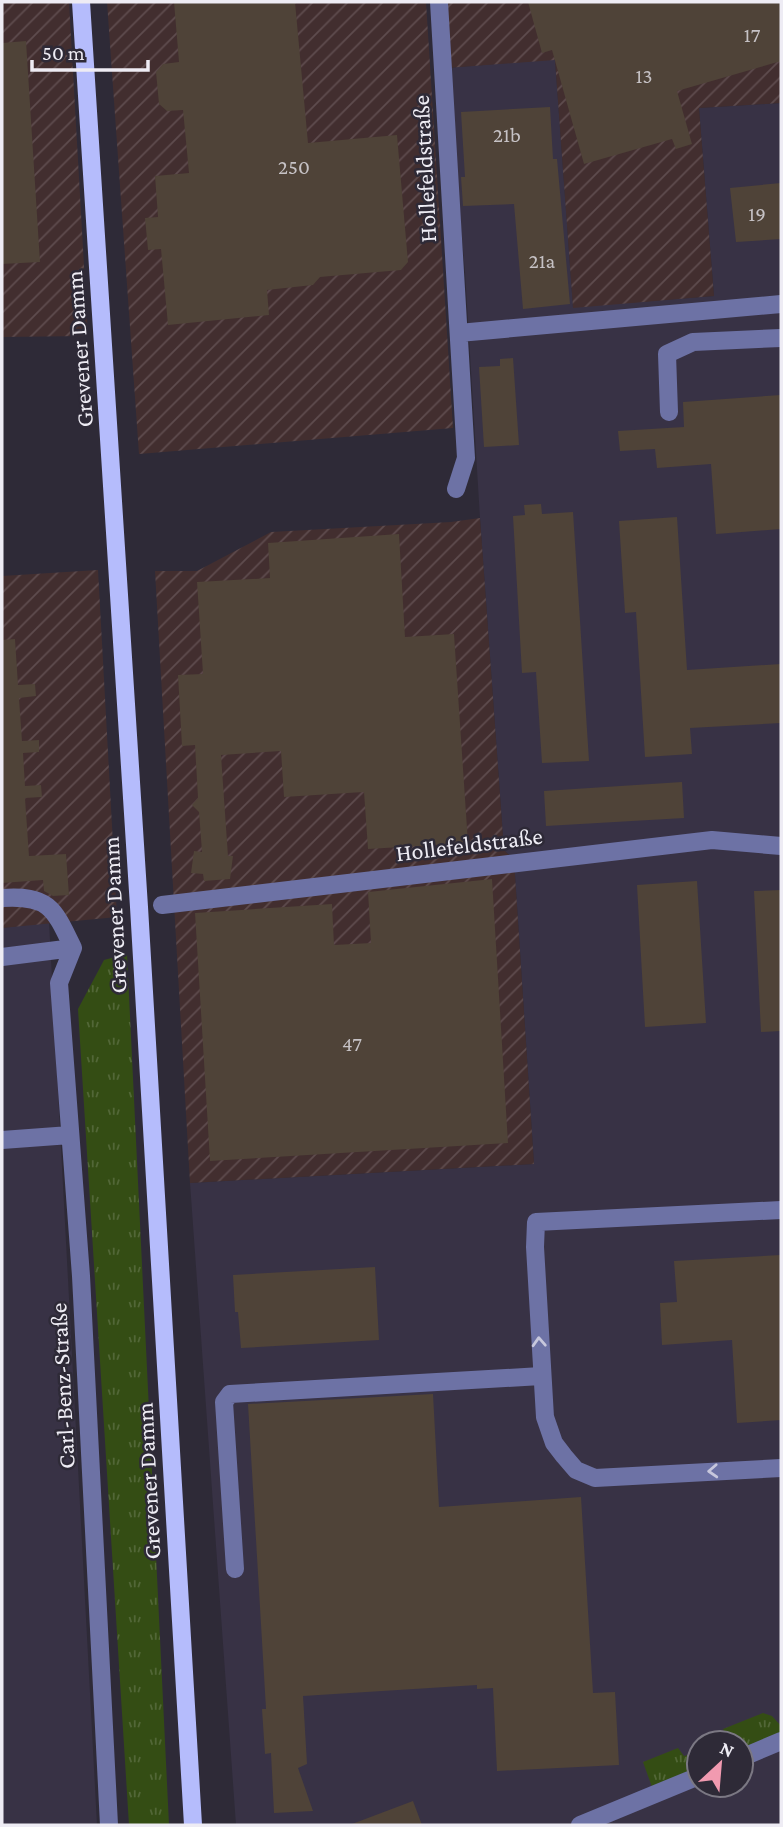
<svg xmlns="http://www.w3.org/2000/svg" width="783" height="1827" font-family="'Crimson Pro',serif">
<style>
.built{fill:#383245;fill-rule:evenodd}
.industrial{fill:url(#industrial-furrows)}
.grass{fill:url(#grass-tufts)}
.building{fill:#4f4338}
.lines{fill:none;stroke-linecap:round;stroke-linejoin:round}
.minor{stroke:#6d72a5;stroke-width:18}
.major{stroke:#b5bcfc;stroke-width:18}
.oneway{stroke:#c7c7dc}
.labels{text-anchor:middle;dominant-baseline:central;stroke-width:5;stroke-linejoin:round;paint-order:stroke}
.number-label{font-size:21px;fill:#c6c2c5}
.street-label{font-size:24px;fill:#eeecf4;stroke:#2e2a37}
</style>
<defs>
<pattern id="industrial-furrows" width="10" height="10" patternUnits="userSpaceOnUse" patternTransform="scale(1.75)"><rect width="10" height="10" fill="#422e2f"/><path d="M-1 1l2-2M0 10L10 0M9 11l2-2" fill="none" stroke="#5e4c4e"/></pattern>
<pattern id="grass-tufts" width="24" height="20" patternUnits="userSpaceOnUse" patternTransform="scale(1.75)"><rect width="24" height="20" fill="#344d14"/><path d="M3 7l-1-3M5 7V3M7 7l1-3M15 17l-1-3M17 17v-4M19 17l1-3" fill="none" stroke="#526737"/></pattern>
</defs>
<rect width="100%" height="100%" fill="#2e2a37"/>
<path class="built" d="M555,59L573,307L714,296L699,108L781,103V1825H236L190,1183L534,1164L514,860L504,850L480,518L465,272L447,68ZM699,1743H741V1785H699Z
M49,922L97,1825H2V928Z"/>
<path class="industrial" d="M2,2H69L88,336L2,337Z
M107,2H426L453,428L139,454Z
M442,2H781V103L699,108L714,296L573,308L555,60L447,68Z
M480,518L504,850L514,860L534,1164L190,1183L155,571H197L271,532L451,522Z
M98,570L117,917L2,928V576Z"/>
<path class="grass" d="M127,954L169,1825H129L78,1009L104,960Z
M763,1713L772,1716L781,1726L780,1733L741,1751V1743H728L723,1729Z
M678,1748L684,1756L699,1752V1768L652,1787L643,1762Z"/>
<path class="building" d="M174,2H295L308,143L397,135L408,262L401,270L320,277L313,285L267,290L269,315L168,325L161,249L148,250L145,218L158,217L155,176L189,173L183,110L167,111L159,104L156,72L163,64L179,62Z
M528,2H781V61L677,91L692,144L676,149L672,139L584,164L552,50L542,53Z
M26,41L40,262L2,264V43Z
M550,107L553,159H557L570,304L523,309L514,204L463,206L461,177H465L461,112Z
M781,183V239L736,242L730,188Z
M513,358L519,445L484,447L479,367L500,366V359Z
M781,395V529L716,534L711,464L657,468L655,449L620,451L618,431L684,427L683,402Z
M541,504L542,514L573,512L589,761L542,763L536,672L522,673L513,516L525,515L524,505Z
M677,517L687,670L781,664V723L690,728L692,754L645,757L636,612L625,613L619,521Z
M399,534L405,637L454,634L468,843L368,849L364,792L284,797L281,751L221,755L228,856H233L230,879L204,881L203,874L191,873L194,851L202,852L199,812L192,805L198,798L195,745L182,746L178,675L203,674L197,582L270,578L268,543Z
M15,639L18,685L35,684L36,696L19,698L22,741L39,740V752L23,753L25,786L41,785L42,797L25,798L29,856L66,854L69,895L53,896L44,891L43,880L2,883V640Z
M682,782L684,818L546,826L544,791Z
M492,879L508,1143L210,1161L195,913L332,904L334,945L371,943L368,892Z
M697,881L706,1023L645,1027L637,885Z
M781,890V1031L761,1032L754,891Z
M781,1255V1420L737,1423L732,1340L662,1345L660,1303L677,1302L674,1261Z
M375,1267L379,1340L241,1348L238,1312H235L233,1275Z
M433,1394L439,1507L581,1497L593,1693L615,1692L619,1765L497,1771L493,1688L477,1689V1685L303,1696L307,1764L298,1768L313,1811L274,1813L271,1753L265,1754L262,1709H266L248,1404Z
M413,1801L422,1825H352V1824Z"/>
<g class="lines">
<path class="minor" d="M439,2L466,458L456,489
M459,333L781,304
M669,412L667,354L693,342L781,338
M2,898C49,895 54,908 73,948
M162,905L712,840L781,846
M73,948L59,983L81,1276L109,1825
M2,957L73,948
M2,1140L70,1135
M781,1210L536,1222L535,1247L545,1417L554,1443L564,1456L576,1470L595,1478L781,1468
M235,1569L224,1402L230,1394L541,1376
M741,1758L781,1741
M580,1825L699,1776"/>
<path class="major" d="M81,2L139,907L193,1825"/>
</g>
<defs><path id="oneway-chevron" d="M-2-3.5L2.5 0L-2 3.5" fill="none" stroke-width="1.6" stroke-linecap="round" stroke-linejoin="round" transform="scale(1.75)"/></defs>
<g class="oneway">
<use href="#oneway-chevron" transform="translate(539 1342) rotate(-93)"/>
<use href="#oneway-chevron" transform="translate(713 1471) rotate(177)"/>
</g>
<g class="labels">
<g class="number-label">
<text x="752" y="35">17</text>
<text x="644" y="76">13</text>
<text x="507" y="135">21b</text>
<text x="294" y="167">250</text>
<text x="757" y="214">19</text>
<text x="542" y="261">21a</text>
<text x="352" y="1044">47</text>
</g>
<g class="street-label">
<text transform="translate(424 169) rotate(-93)">Hollefeldstraße</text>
<text transform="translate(79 349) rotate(-94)">Grevener Damm</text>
<text transform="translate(469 844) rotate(-7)">Hollefeldstraße</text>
<text transform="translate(114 915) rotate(-93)">Grevener Damm</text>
<text transform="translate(62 1386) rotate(-93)">Carl-Benz-Straße</text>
<text transform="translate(148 1481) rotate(-93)">Grevener Damm</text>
</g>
</g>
<rect width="783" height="1827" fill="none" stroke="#eeecf4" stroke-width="7"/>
<g transform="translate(720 1764) rotate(26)"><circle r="33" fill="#2e2a37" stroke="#7b7883" stroke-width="2"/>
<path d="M0-5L12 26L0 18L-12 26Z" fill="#f19ab0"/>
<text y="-10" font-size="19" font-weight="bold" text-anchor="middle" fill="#eeecf4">N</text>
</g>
<path d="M32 60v10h116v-10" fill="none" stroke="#eeecf4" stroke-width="3.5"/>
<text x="42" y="60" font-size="21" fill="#eeecf4" stroke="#2e2a37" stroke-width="5" paint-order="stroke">50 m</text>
</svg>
